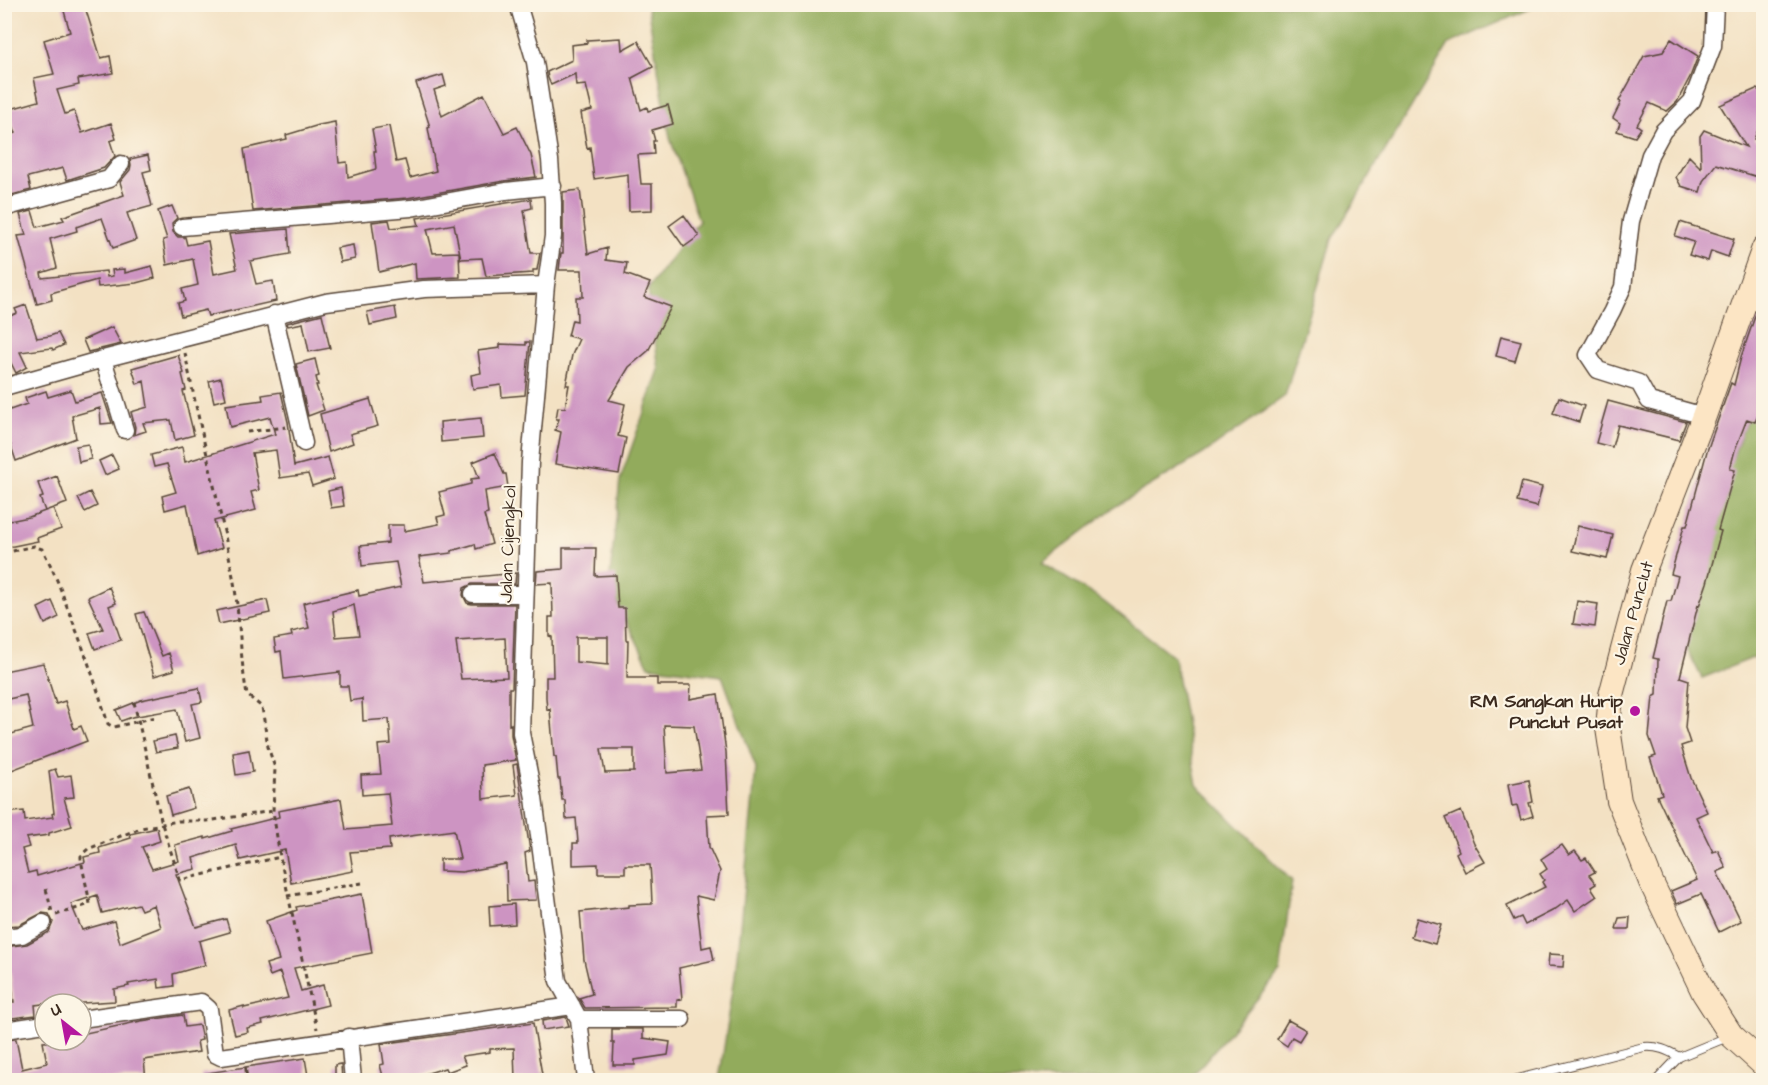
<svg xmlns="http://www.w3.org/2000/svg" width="1768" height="1085" font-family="'Architects Daughter',sans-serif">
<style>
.forest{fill:#92ab5c;stroke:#666a3d;stroke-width:1.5}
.building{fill:#cd94c2;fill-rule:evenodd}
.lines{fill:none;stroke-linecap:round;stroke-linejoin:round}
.service-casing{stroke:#574537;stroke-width:10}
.minor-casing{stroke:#574537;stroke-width:19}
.secondary-casing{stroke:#574537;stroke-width:26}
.path{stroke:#574537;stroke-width:3;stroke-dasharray:4.5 4.5;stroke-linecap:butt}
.service{stroke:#fff;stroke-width:8}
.minor{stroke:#fff;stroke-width:16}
.secondary{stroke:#fce5c4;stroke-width:24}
.poi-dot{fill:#b5179e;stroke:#fcf5e5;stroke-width:2}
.labels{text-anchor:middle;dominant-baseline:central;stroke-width:4.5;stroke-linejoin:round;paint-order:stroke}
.street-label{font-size:18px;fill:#3b2a1e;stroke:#fcf5e5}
.poi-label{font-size:18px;font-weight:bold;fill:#3b2a1e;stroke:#fcf5e5;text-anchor:end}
</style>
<rect width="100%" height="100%" fill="#fcf5e5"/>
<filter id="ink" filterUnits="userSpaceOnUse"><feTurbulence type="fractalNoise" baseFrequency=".0167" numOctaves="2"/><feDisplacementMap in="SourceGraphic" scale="12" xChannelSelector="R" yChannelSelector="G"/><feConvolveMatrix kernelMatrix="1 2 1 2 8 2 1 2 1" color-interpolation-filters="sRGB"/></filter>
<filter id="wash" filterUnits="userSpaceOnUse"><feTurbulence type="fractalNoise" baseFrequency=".008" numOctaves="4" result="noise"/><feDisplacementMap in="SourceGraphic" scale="24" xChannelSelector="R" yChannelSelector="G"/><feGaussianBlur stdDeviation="1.35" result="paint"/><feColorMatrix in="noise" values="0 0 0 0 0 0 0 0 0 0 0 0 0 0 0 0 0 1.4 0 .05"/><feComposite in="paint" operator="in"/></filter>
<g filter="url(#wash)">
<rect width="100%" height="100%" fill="#f3e1c3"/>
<path class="forest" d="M647,5H1539L1449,44L1332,239L1285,396L1203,454L1116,506L1042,563L1103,601L1174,657L1197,785L1292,881L1280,972L1189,1080H719L735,976L756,768L722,676L649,666L609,586L620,480L659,370L648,289L699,221L670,138Z
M1763,378V654L1702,678L1680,636L1722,485Z"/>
<g id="blocks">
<path class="building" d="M62,4H84L101,58L110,56L113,73L78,79L79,85L57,90L65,114L74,111L82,133L111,123L116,139L110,141L115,156L104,168L67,180L63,168L28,177L31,190L4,197V137L16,133L7,110L39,101L34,78L54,74L44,40L70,32Z
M621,38L622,50L638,41L653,67L632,78L641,110L647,107L648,111L668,105L673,124L652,130L655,141H653L654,154L638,155L641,184H652V210L629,211L628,174L594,179L590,147L587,148L581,113L592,110L586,85L576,86L575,74L551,85L548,78L547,72L572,60L571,45L587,43V40Z
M1671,39L1698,56L1690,77L1677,102L1667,111L1649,103L1637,125L1641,128L1635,137L1617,131L1620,123L1613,118L1621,102L1619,101L1644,56L1663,52Z
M443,75L446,86L434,90L442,116L484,94L504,133L517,127L531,155L536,177L504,181L407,198L253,211L244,149L287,139L286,135L319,125L335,122L339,163L347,162L348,177L376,169L374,151H376L372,129L389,126L396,162L405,160L410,178L436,171L428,128L430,127L416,83Z
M1756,89L1764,91V116L1754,139L1764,142V174L1762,173L1761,178L1716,164L1703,181L1700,192L1681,186L1676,177L1689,156L1701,168L1700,136L1704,130L1746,147L1720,105Z
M148,155L151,170L143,172L152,206L127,213L136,240L113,248L102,218L76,227L77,231L50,239L57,268L41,273L42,278L106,271L107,277L113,276L112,270L125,269V273L152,266L155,278L136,283L98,287L97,280L51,293L52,300L37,304L18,236L26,235L20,214L32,211L37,227L64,220L62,217L124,195L120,182L130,170L131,165L130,159Z
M580,190L588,254L607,248L606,260L627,263L625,274L650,283L644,297L671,307L648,351L629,367L609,400L625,404L618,436L626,438L619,474L555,464L561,432L555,430L559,419H556L558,407L565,408L569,385H566L572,355L579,339L568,336L572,320L577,321L576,297H583L582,270H559L561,253H563V192Z
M531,199L532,208L524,210L531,253H540L537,270H533V273L486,276L482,258L461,259L454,224L427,229L433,253L459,252L460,277L416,279L415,263L379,272L372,222L389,220L391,228L419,225L417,218Z
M172,206L177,218L172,223L173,232L178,237H185L187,245L208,241L214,274L237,269L229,234L288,229L290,254L250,261L256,284L273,281L276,301L208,316L206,310L181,316L178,303L185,301L182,289L198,285L193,259L167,265L163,240L167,239L158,211Z
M684,215L699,236L684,247L669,226Z
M1680,222L1734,239L1728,257L1711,251L1708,261L1689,255L1694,242L1675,236Z
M353,245L355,259L340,262L337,248Z
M1762,296H1764V402L1755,422L1747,419L1735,450L1730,469L1735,470L1718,530L1721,531L1707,583L1699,606L1698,605L1680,677L1689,680L1685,728L1690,743L1681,746L1691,778L1707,812L1696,817L1713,852L1718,850L1726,868L1717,872L1741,921L1719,932L1701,894L1677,904L1671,891L1697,880L1657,796L1662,794L1650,758L1656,756L1649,736L1653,697L1657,695L1658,659L1653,658L1667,601H1671L1678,576L1671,574L1684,526H1687L1707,451L1731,383L1734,385L1741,357Z
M26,305L37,338L50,336L58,333L64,345L53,350L52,348L20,352L27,367L16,373L4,349V319L17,313L15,309Z
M395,307L397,319L370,325L367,312Z
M322,314L330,348L309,352L303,323L288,326L287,323Z
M112,327L121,344L88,352L83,340Z
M1501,336L1521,341L1515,361L1496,356Z
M526,342H530L525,395L502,397L501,385L473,389L471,375L481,373L478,351L500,348V344L526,345Z
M178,355L184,373L182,374L186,390L183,391L194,435L175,440L171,420L143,423L146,431L134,435L135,427L131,412L148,407L144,381L137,384L132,368Z
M315,359L319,376L316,377L318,385H316L324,410L308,416L296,364Z
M221,378L226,399L214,402L209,381Z
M71,390L75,401L102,393L112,423L101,424L100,408L72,416L76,438L16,461L4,425V412L27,404L25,398L46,391L48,397Z
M281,392L288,422L294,466L328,457L334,479L312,486L308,474L280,478L276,450L252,453L259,490L251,492L256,510L214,521L222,548L197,556L187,504L165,510L162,496L176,492L167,464L154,467L151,455L182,447L185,462L275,434L270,417L230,427L226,405L263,400L262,395Z
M1559,397L1584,406L1579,422L1553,413Z
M370,399L378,426L350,434L353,443L329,452L320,414Z
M1608,401L1686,422L1679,440L1618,425L1612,447L1596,443Z
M481,418L483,438L441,442L440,422Z
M88,444L91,459L79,462L76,446Z
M495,453L504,474H506L508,487L485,491L488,514L484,515L492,544L476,549L475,544L451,551L452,553L419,557L424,582L516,573L515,584H472L464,588L463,595L467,603L472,604H515L512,688H509V725L511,724V735L516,760L482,765L483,799L517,795L513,765L517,764L530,851L525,853L528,882L534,881L536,900L507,901L506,864L462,872L440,871V859H460L454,830L389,839L390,849L350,852L353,871L291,883L285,850L240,860L236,845L193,858L196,869L176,874L196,927L226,919L230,932L199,941L205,965L173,974L174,986L159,988L158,979L128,984L129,986L114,989L115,1001L66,1004L65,1001L35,1005L36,1015L4,1019V1003L14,1002L8,955L4,956V947L27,944L49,932L53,922L49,914L42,913L19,925L4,926V813L24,811L25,821L53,817L52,814L54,813L49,771L55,769L58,777L71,775L74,797L64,798L72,826L49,833V835L26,838L29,847L22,849L28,873L36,871L37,876L85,862L84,857L100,853L99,848L131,838L130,834L157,828L160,841L142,847L152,869L179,861L175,845L205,837V839L232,831L231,829L279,817L278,811L341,799L346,830L392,826L388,793L362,795L361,775L381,774L378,745L391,744L389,719L363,721L362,699L350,701L348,686H340V672L284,679L281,651L276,652L274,639L292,636L291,632L309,628L303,603L358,590L359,596L401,587L396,562L362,566L360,546L388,543V525H404V531L439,524L437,517L445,515L439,492L471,484V479L479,478L473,462ZM354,605L359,635L336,637L333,611ZM505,638L507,677L461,679L456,641ZM97,895L102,913L138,904L141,910L154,905L161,927L120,943L114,921L82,930L71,904Z
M112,455L119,469L105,475L99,461Z
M57,476L67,503L45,511L40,498L43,497L38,483Z
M1522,482L1542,487L1537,507L1517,502Z
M341,488L344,506L331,508L328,491Z
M90,492L97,506L85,512L78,498Z
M53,508L61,529L37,538L38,541L4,548V522L29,517Z
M1578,526L1613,535L1607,559L1572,551Z
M563,548H596L595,576L616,575L618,608H625L626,640H628L627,678H657V685H691L690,699L718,694L726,752L729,814L707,815L709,847L720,871L714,900L696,896L702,948L711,946L714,960L679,968L682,999L677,1000V1007L585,1008L579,998L592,994L584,960L580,912L629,907V905L652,904L651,880L650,865H625V873H598V864L573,865V843H578L576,818L566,819L565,800H562L560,779H558L556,757H554L550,709L547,710L546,697V677H553L552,637L549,636V617H553L552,583L536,584L537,571L563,569ZM576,637H608V665L576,662ZM664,725L694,726L701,770L667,773ZM601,749H634V772L605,773Z
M109,587L116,603L109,606L121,640L95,649L89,633L103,629L88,597Z
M267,600L270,613L219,624L216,611Z
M52,601L59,617L45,624L38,608Z
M1577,601L1598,604L1595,627L1573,624Z
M144,612L162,656L169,653L174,670L154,676L136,614Z
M43,663L56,704L65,701L74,729L81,726L87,741L4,773V736L33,728L26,695L4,700V671Z
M199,688L202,702L192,704L200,738L185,742L177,709L132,717L121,721L116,710L141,700Z
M175,736L178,748L156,752L153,741Z
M249,750L253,772L236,775L233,753Z
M1529,780L1533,802L1529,803L1533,816L1521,820L1517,805L1512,806L1508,784Z
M189,789L194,808L171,815L166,796Z
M1461,811L1474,844L1485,862L1465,872L1456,853L1459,851L1445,818Z
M1562,845L1569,855L1575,851L1582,860L1586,858L1595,872L1589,875L1596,884L1591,887L1597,896L1575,911L1568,900L1554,910L1525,925L1521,917L1514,920L1507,906L1545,887L1542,882L1544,880L1540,874L1547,869L1541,859Z
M362,894L372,953L294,968L301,991L323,985L328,1005L262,1021L263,1024L247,1028L248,1032L235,1035L229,1010L244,1006V1008L288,998L280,972L270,976L266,964L279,960L266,921L297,910L296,907Z
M514,904L515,924L490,926L489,906Z
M1630,917L1629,929H1616L1619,918Z
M1417,918L1441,925L1435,944L1411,937Z
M1549,954L1564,955L1563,967L1548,966Z
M183,1015L185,1027L199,1025L202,1040L197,1041L199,1052L144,1060L146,1080H4V1040L16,1039L22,1069L47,1063L43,1042L81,1040V1034L141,1021Z
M566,1017L569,1026L543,1030L542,1021Z
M1288,1020L1306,1030L1299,1041L1292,1037L1287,1046L1277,1039Z
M533,1023L543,1080H515L514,1048L490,1049V1052L462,1056L466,1065L447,1072L445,1068L405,1080H384L380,1065L384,1064L381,1044Z
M612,1029H643V1038L670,1042L668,1055L635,1060V1065H613L614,1043H612Z
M305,1058L308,1076L281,1080H248L246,1067Z
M341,1064L342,1080H335V1065Z
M245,1067L246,1078L233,1080H202L201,1074Z"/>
</g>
</g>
<g filter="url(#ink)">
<use href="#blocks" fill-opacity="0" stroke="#574537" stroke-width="1.5"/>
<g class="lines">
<defs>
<path id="service" d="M1514,1080L1644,1047C1658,1046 1667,1050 1679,1057
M1657,1080L1679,1057L1730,1036"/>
<path id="minor" d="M518,4L535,62L550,160L553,203V236L546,285L530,462L521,733L534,798L558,981L579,1019L586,1080
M4,208L109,179L121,164
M182,227L411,208L506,191L553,186
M274,314L304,443
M103,359L125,430
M4,387L103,359L326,302L424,289L546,285
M1704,416L1649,401L1639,383L1598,370L1588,355L1612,311L1623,287L1631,221L1650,155L1663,131L1692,101L1713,46L1715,4
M473,594H525
M4,937L22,935L43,923
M81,1019L201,1002L209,1009L215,1054L221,1057L572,1006
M579,1019H682
M4,1030L45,1024
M349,1037L353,1080"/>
<path id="secondary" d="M1764,248L1704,416L1644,570L1611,695L1608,728L1619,801L1651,882L1704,993L1731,1035L1764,1065"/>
</defs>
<use href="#service" class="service-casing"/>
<use href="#minor" class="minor-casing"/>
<use href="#secondary" class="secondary-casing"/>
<path class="path" d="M185,353C200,430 220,505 234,582C240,620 240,658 247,695L262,707L268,747L275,768L273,811L280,857L317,1029
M247,432L286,427
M4,553L34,546L42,549C52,566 59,585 66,604C82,644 96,683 108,724L114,727L156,717
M134,702L162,824L180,880L280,857
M46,889L52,912
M287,896L362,883
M56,915L90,904C89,897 80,859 81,856C83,853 86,851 88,849L141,828L178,821H207L273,811"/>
<use href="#service" class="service"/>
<use href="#minor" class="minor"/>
<use href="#secondary" class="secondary"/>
</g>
</g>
<circle class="poi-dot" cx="1635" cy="711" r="6"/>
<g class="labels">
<g class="street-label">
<text transform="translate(508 544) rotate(-88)">Jalan Cijengkol</text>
<text transform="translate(1633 613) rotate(-74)">Jalan Punclut</text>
</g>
<g class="poi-label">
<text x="1623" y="701">RM Sangkan Hurip<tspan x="1623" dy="21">Punclut Pusat</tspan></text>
</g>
</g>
<rect width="1768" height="1085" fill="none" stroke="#fcf5e5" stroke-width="24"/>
<g transform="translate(63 1022) rotate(329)"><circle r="28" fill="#fcf5e5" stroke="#afa495" stroke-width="1.5"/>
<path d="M0-4.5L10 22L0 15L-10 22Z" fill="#b5179e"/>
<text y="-9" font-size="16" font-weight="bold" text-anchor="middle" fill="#3b2a1e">U</text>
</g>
</svg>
